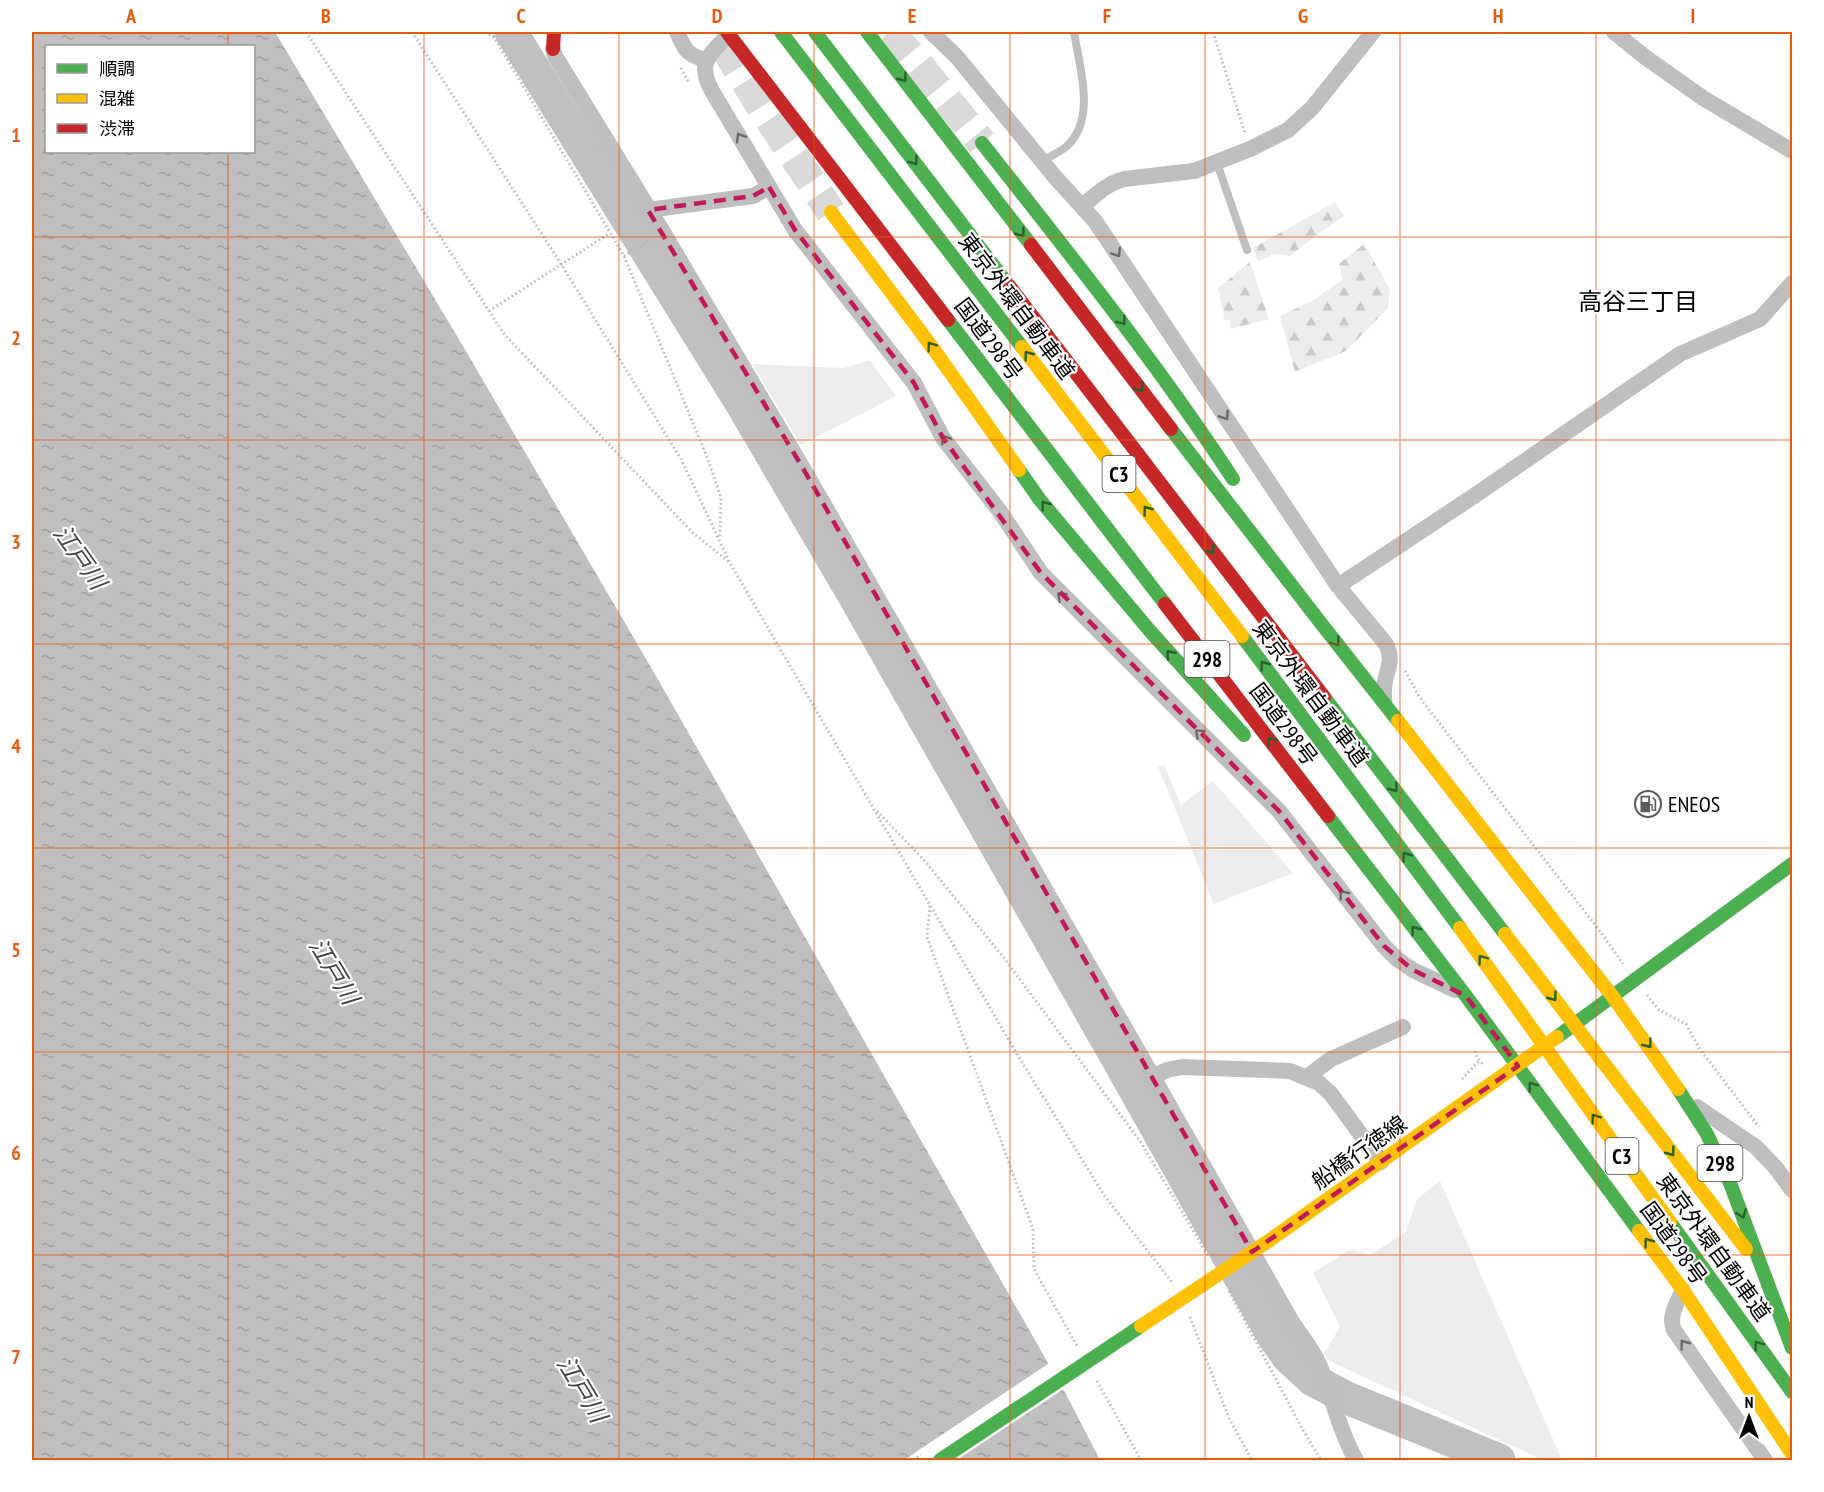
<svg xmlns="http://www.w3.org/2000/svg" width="1824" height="1492" font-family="'PT Sans Narrow','Noto Sans JP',sans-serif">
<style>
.green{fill:#ececec}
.forest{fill:url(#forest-firs)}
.water{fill:url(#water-ripples);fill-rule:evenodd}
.pier{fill:#fff}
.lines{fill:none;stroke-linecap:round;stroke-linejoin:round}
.river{stroke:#bfbfbf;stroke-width:33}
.highway-tunnel{stroke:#d9d9d9;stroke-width:30;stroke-dasharray:30 15;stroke-linecap:butt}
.path{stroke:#b9b9b9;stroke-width:3;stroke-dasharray:1.5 3;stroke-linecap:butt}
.lane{stroke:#bebebe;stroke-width:8}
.street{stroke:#bebebe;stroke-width:16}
.fast{stroke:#4caf50;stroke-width:14}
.slow{stroke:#ffc107;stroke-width:14}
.jam{stroke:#c62828;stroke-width:14}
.oneway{stroke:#2a602c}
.oneway2{stroke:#686868}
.marked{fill:none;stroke:#c2185b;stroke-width:4.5;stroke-dasharray:12 8;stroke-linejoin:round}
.grid{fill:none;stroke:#e8590c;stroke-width:1.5;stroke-opacity:0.55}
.labels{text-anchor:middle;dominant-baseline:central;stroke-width:4.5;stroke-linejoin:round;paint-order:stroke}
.shield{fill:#fff;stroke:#4c4c4c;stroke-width:1.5}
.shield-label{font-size:21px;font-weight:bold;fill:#000}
.street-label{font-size:22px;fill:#000;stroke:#fff}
.poi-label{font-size:22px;fill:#000;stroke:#fff;text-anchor:start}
.neighbourhood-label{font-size:24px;fill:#000;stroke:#fff}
.water-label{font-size:24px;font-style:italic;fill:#444;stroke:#fff}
.neatline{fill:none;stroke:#e8590c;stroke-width:2}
.grid-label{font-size:20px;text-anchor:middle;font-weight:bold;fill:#e8590c}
</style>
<defs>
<pattern id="forest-firs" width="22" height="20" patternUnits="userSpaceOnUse" patternTransform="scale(1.5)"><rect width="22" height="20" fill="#ececec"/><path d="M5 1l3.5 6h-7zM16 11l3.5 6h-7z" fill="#c9c9c9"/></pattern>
<pattern id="water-ripples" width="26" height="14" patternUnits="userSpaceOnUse" patternTransform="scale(1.5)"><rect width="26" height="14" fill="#bfbfbf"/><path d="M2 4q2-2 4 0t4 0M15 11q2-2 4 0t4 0" fill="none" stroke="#a2a2a2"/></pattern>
</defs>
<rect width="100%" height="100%" fill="#fff"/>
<path class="green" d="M870,360L896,396L801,445L752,364L844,368Z
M1164,765L1181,805L1213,781L1293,873L1214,904L1158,767Z
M1440,1181L1562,1460H1543L1327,1360L1324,1353L1340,1327L1313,1273L1350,1249L1370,1255L1406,1232L1417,1199Z"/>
<path class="forest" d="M1335,202L1344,216L1318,234L1290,256L1273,254L1258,262L1253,248Z
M1364,244L1390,289L1388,308L1346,351L1295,372L1280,316L1312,301L1342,280L1339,264Z
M1250,262L1269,319L1231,329L1229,320L1225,321L1218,288Z"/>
<path class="water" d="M32,32H275L457,336L656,676L1068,1398L1100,1460H32ZM46,46H254V152H46Z"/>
<path class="pier" d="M1051,1362L1065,1388L957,1460H904Z"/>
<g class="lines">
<path class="river" d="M511,32L740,401L856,599L1129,1079L1273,1336L1288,1357L1313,1380L1347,1398L1499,1460"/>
<path class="highway-tunnel" d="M889,32L909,53L982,143
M722,43L762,108L831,212"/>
<path class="path" d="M306,32L504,334L693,533L729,562
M412,32L561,264L681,459L730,563L1020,1059L1104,1195L1172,1282
M485,32L494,37L503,32
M491,32L624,256L707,457L721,497L720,538
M1213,32L1245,133
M681,68L689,83
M624,256L649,241
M489,311L610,233
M1405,671L1420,698L1602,934L1623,964
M877,811L924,860L1004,958L1142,1144L1209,1257
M930,906L927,937L1033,1229L1034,1269L1077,1346
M1647,995L1659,1010L1686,1024L1699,1048L1759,1127
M1475,1051L1476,1055L1483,1065
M1462,1079L1480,1060
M1229,1291L1303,1430L1321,1460
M1190,1317L1229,1418L1252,1460
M1097,1381L1141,1460
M913,1460L921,1455"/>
<path class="lane" d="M1043,161C1050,156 1060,152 1067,146C1097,118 1079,66 1074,32
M1217,163L1247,250"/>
<path class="street" d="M677,32C685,49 686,55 706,60
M931,32L957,57L1055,177L1095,221L1338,586L1386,644C1395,662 1386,669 1384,687C1384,691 1384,697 1384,701
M1614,32L1645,57L1703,98L1792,151
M729,34C710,55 696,62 712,91L795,230L914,383L943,438L1001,513L1041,573L1279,811L1384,946L1397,959L1413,970L1455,990
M553,49L555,56L663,232L804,470L1153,1077L1292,1322C1302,1337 1315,1352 1321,1369C1333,1400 1340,1432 1356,1460
M1082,206L1103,189L1113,183L1124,179L1194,171L1250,149L1288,130L1312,108L1373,32
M648,210L753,196L769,187
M1338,586L1474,496L1680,354L1760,319L1792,283
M1153,1077L1167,1070L1182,1067L1290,1071L1319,1083L1331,1094L1381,1162
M1307,1077L1331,1059L1403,1027
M1697,1107L1756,1147L1776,1168L1792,1190
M1683,1290C1677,1303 1668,1317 1674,1330L1765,1460"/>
<path class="fast" d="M781,32L1022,347
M815,32L1010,287
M867,32L1031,245
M982,143C1069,253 1156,362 1233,479
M948,320L1165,604
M1171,429L1320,622L1398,721
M1019,470L1040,500L1150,631L1244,735
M1242,636L1460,928
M1324,697L1505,934
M1328,816L1466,996L1639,1231
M1557,1037L1792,864
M1678,1089L1707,1134L1730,1183L1792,1348
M1670,1222L1792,1392
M940,1460L1141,1326"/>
<path class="slow" d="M831,212L935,351L1019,470
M1022,347L1242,636
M1398,721L1613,997L1678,1089
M1460,928L1670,1222
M1505,934L1746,1249
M1639,1231L1683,1290L1792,1454
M1141,1326L1267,1242L1557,1037"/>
<path class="jam" d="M727,32L948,320
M553,49L554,32
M1031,245L1171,429
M1010,287L1324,697
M1165,604L1328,816"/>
</g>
<defs><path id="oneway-chevron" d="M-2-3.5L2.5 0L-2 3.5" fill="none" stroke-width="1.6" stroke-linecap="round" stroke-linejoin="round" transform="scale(1.5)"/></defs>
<g class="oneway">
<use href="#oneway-chevron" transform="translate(903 78) rotate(53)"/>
<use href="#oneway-chevron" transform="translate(914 161) rotate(53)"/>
<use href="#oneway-chevron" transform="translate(1021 233) rotate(53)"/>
<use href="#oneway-chevron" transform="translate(1122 321) rotate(52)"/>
<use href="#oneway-chevron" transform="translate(931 346) rotate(-126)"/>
<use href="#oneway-chevron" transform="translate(1028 355) rotate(-127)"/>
<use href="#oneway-chevron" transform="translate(1140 388) rotate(53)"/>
<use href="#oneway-chevron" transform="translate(1045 505) rotate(-129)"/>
<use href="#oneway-chevron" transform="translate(1147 510) rotate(-127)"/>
<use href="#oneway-chevron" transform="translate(1211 550) rotate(53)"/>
<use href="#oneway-chevron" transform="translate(1336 642) rotate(51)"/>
<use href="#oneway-chevron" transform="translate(1170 654) rotate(-132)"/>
<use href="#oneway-chevron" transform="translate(1264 665) rotate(-127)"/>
<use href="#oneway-chevron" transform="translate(1271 741) rotate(-127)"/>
<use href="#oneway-chevron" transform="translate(1394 788) rotate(53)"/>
<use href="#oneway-chevron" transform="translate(1406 856) rotate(-127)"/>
<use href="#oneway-chevron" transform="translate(1415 930) rotate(-127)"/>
<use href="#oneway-chevron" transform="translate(1482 959) rotate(-126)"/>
<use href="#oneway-chevron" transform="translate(1553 997) rotate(53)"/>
<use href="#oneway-chevron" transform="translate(1648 1044) rotate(53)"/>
<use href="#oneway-chevron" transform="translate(1532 1086) rotate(-127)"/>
<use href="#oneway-chevron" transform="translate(1595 1118) rotate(-126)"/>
<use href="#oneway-chevron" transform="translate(1671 1152) rotate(53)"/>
<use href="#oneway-chevron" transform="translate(1742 1214) rotate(69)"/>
<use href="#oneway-chevron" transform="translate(1648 1242) rotate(-126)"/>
<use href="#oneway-chevron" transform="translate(1758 1345) rotate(-126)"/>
</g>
<g class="oneway2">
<use href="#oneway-chevron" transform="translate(740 137) rotate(-121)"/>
<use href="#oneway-chevron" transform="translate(1117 253) rotate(57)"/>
<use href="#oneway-chevron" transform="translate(1225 416) rotate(57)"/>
<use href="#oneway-chevron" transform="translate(945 439) rotate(-123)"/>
<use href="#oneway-chevron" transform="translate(1061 596) rotate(-136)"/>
<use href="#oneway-chevron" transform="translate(1199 733) rotate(-136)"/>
<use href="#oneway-chevron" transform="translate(1343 894) rotate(-128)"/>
<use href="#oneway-chevron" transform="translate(1684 1344) rotate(-127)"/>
</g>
<path class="marked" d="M769,187L795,230L914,383L943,438L1041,573L1279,811L1384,946L1413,970L1466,996L1518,1066L1252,1252L804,470L648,210L753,196Z"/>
<path class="grid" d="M228,32V46M424,32V1460M619,32V1460M814,32V1460M1010,32V1460M1205,32V1460M1400,32V1460M1596,32V1460M228,152V1460M32,237H1792M32,440H1792M32,644H1792M32,848H1792M32,1052H1792M32,1255H1792"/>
<defs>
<symbol id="fuel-ring" viewBox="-11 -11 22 22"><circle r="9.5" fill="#fff" stroke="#595959" stroke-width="1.5"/><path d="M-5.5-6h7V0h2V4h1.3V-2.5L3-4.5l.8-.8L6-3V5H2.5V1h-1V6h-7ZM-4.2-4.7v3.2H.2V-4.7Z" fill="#595959"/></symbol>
</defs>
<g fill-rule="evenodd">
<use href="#fuel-ring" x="1633" y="789" width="30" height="30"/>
</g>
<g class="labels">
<g class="shield">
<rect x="1102.5" y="456" width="33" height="36" rx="4.5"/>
<rect x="1184.5" y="641" width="45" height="36" rx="4.5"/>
<rect x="1605.5" y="1138" width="33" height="36" rx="4.5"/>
<rect x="1697.5" y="1145" width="45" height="36" rx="4.5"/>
</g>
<g class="shield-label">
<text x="1119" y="474">C3</text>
<text x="1207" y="659">298</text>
<text x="1622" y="1156">C3</text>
<text x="1720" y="1163">298</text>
</g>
<g class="street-label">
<text transform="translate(1017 306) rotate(53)">東京外環自動車道</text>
<text transform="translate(989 339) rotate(53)">国道298号</text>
<text transform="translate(1311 693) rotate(53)">東京外環自動車道</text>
<text transform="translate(1284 724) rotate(53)">国道298号</text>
<text transform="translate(1359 1152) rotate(-35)">船橋行徳線</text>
<text transform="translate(1674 1243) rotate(54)">国道298号</text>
<text transform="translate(1714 1247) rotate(54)">東京外環自動車道</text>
</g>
<g class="poi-label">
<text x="1668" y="804">ENEOS</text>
</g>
<g class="neighbourhood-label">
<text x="1638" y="301">高谷三丁目</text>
</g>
<g class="water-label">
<text transform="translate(80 557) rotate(55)">江戸川</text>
<text transform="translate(334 971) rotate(59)">江戸川</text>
<text transform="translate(582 1389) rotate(59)">江戸川</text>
</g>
</g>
<rect width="1824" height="1492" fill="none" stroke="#ffffff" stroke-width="66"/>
<rect x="45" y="45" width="210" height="108" fill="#ffffff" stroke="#999999" stroke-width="1.5"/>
<rect x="57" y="64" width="30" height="9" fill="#4caf50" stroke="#999999" stroke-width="1.5"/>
<text x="99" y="75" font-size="18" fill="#000000">順調</text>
<rect x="57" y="94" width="30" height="9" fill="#ffc107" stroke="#999999" stroke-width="1.5"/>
<text x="99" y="105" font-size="18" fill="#000000">混雑</text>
<rect x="57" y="124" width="30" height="9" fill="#c62828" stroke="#999999" stroke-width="1.5"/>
<text x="99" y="135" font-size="18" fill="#000000">渋滞</text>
<g transform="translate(1749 1417)" stroke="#ffffff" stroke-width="4.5" paint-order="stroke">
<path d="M0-4.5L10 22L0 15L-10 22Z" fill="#000000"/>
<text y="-9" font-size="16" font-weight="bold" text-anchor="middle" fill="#000000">N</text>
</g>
<rect x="33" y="33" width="1758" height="1426" class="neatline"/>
<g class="grid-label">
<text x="131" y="23">A</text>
<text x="326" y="23">B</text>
<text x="521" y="23">C</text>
<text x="717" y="23">D</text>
<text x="912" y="23">E</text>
<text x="1107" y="23">F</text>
<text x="1303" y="23">G</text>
<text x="1498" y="23">H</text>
<text x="1693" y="23">I</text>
<text x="16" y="142">1</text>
<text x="16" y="345">2</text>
<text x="16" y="549">3</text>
<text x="16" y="753">4</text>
<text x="16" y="957">5</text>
<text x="16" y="1160">6</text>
<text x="16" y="1364">7</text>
</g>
</svg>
